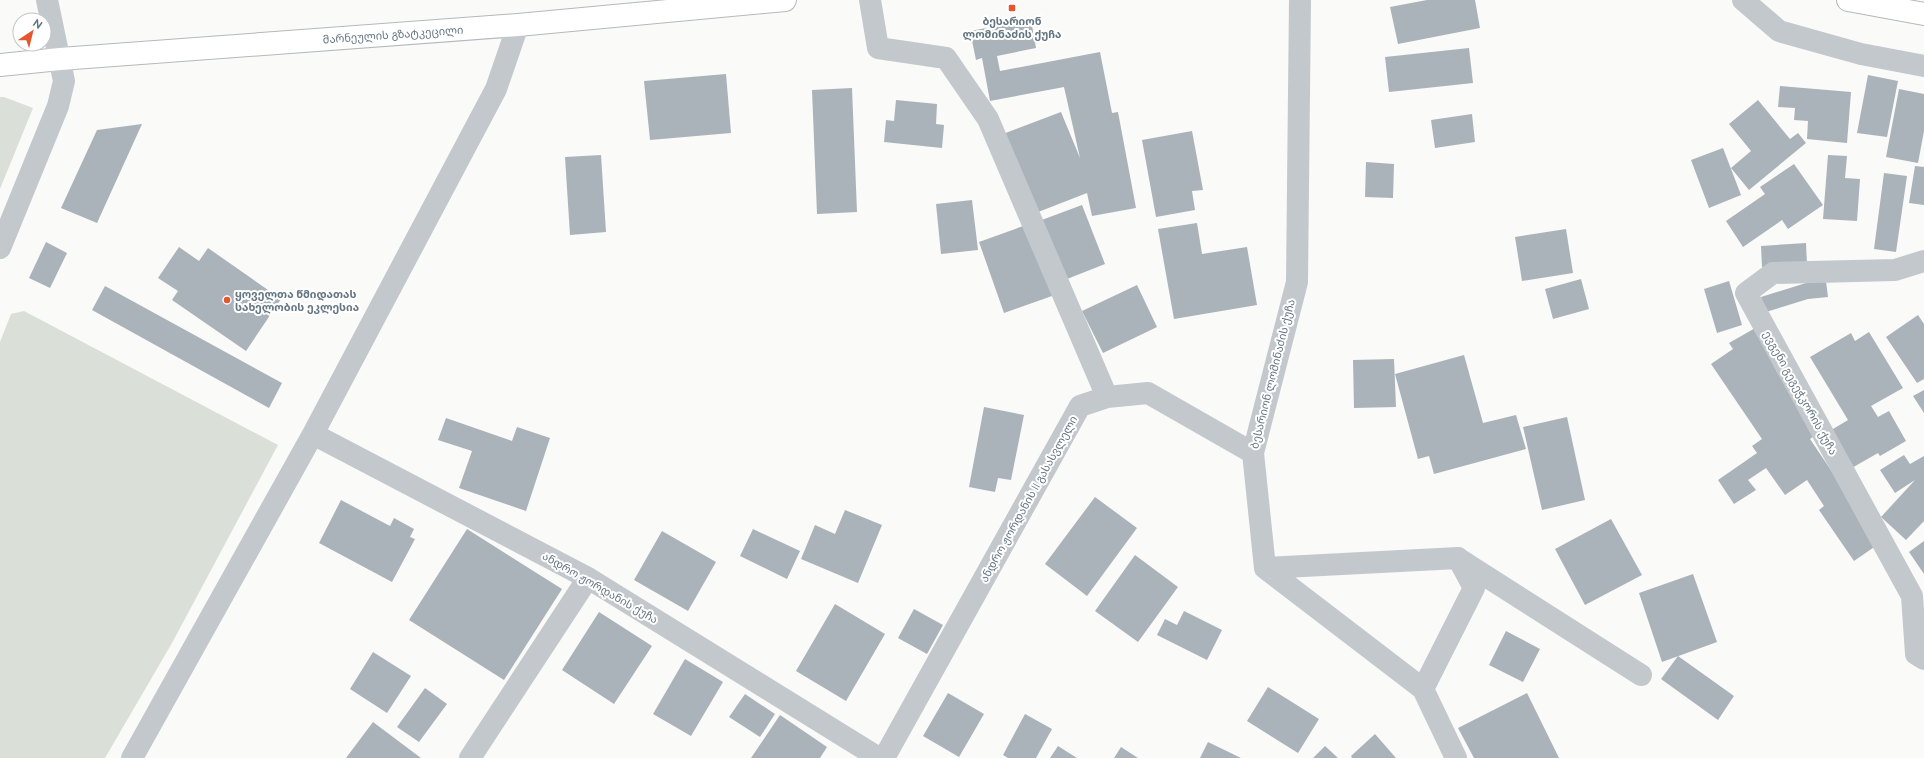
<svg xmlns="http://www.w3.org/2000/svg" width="1924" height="758" font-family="Raleway,'Noto Sans Georgian',sans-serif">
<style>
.green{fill:#dadfd7}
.building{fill:#aab3b9}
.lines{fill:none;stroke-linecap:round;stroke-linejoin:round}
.highway-casing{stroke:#b4b9bd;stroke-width:24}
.minor{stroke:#c3c8cc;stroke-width:22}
.highway{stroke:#fff;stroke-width:22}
.poi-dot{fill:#e4572e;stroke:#fff;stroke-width:1.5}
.labels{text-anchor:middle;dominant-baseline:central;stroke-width:4;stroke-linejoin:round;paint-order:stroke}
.poi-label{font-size:11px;font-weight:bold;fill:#657683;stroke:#fff}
.street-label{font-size:11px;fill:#657683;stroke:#fff}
</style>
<rect width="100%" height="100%" fill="#fafaf8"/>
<path class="green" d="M0,97H4L33,108L0,189Z
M24,311L278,445L172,643L105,758H0V342L11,314Z"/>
<path class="building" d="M1427,0H1475L1480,28L1398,44L1390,7Z
M1031,20L1036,48L997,56L1000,71L1100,52L1112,113L1118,112L1136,208L1092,216L1087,193L1033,214L1003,134L1061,112L1080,158L1064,87L990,101L982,58L976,60L970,31Z
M1469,48L1473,83L1389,92L1385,57Z
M726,74L731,133L650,140L644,81Z
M1868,75L1898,81L1887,137L1857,133Z
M1780,86L1851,92L1847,143L1807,139L1808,121L1794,120L1795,108L1778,107Z
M852,88L857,212L817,214L812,90Z
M1899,89L1924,94V131L1918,163L1886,157Z
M896,100L937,104L936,124L944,125L942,148L884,142L886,120L894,121Z
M1758,100L1790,139L1798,133L1806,143L1749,190L1731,168L1751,151L1729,124Z
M1472,114L1475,142L1435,148L1431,120Z
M142,124L97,223L61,208L97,130Z
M1192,131L1203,190L1192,191L1195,210L1156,217L1142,140Z
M1723,148L1741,195L1709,208L1691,160Z
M601,155L606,232L570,235L565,157Z
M1828,155L1847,156L1845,178L1860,179L1857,221L1823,219Z
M1366,162L1394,164L1393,198L1365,197Z
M1794,164L1823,205L1788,229L1782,220L1743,247L1726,221L1765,194L1760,187Z
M1915,166L1924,167V205L1909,203Z
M1884,173L1907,176L1896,252L1874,249Z
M972,200L978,250L941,254L936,204Z
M1082,205L1105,264L1062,281L1039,221Z
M1197,223L1202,254L1247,247L1257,305L1174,319L1158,229Z
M1026,225L1052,296L1004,313L979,242Z
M1566,229L1573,273L1522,281L1515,237Z
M46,242L67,253L50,288L29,278Z
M1806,243L1807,265L1762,267L1761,246Z
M179,247L199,261L208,248L281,299L246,351L172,300L178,291L158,278Z
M1581,279L1589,309L1553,319L1545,289Z
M1729,281L1742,325L1717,333L1704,289Z
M1826,281L1828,297L1808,299L1766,312L1761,297L1806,283Z
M1137,285L1157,327L1103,353L1082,311Z
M105,286L282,383L269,408L92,310Z
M1918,315L1924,324V379L1917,383L1886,337Z
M1757,327L1817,434L1810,439L1880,543L1854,561L1819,510L1824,506L1807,480L1785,495L1766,468L1748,480L1756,490L1734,504L1718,480L1757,453L1752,446L1762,439L1711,364L1733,349L1729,343Z
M1869,332L1903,388L1871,406L1878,417L1889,411L1906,441L1880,456L1878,453L1850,469L1828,432L1848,420L1810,357L1851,333L1855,341Z
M1464,355L1483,423L1516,415L1526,449L1434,474L1429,456L1418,459L1395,374Z
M1394,359L1396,407L1354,408L1353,360Z
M1924,390V413L1913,396Z
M984,407L1024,415L1011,480L998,478L995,492L969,487Z
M1567,417L1585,500L1542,510L1523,427Z
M446,418L512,441L517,427L550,438L526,511L459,488L472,451L438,440Z
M1904,455L1910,464L1924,456V521L1906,540L1881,517L1915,480L1895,493L1880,470Z
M1095,497L1137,528L1087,596L1045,564Z
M341,500L390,526L394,518L414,529L410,537L415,539L392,582L319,543Z
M845,510L882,525L858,583L801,559L815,525L835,534Z
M1611,519L1642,575L1585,605L1555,549Z
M467,529L562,589L504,680L409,620Z
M753,529L800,551L787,579L740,556Z
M662,531L716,562L688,611L634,580Z
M1924,541V574L1909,552Z
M1135,555L1178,587L1138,642L1095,611Z
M1693,574L1717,642L1662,662L1639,593Z
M835,604L885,634L846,701L796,671Z
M914,609L943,625L927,654L898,638Z
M1184,611L1222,630L1207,660L1157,635L1165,619L1177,625Z
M599,612L652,646L614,704L562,670Z
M1506,631L1540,649L1523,682L1489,665Z
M373,652L411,676L387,713L350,689Z
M1678,656L1734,696L1718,720L1661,679Z
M685,659L723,682L691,736L653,714Z
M1268,687L1319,719L1298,753L1247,721Z
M425,688L447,704L419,742L397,727Z
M948,693L984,714L959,757L923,736Z
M1527,693L1559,758H1474L1458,728Z
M745,694L775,714L760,737L729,717Z
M1025,714L1052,729L1036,758H1008L1003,755Z
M780,715L827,747L820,758H751Z
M373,722L421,758H346Z
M1375,734L1396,758H1352L1351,756Z
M1208,742L1241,758H1200Z
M1058,746L1077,758H1050Z
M1325,746L1338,758H1313Z
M1121,747L1138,758H1114Z"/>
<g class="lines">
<defs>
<path id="highway" d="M1848,0L1924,14
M0,65L60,59L518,25L785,0"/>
</defs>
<use href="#highway" class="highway-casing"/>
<path class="minor" d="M870,0L878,48L946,58L988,119L1107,397
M1300,0L1297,282L1253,453L1265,568L1423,689L1456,758
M1743,0L1779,31L1861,54L1924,66
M0,248L58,106L64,81L47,0
M1924,261L1895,270L1773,273L1746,293L1912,596L1916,654L1924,659
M313,434L588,578L879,758
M1459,559L1641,675
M1265,568L1458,558L1474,588L1423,689
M132,758L313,434L496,89L518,25
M470,758L588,578
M884,758L1080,406L1107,397L1148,393L1253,453"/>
<use href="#highway" class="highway"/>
</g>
<g class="poi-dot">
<rect x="1008" y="4" width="8" height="8" rx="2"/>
<circle cx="227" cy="300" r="4"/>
</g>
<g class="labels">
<g class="poi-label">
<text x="1012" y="21">ბესარიონ<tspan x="1012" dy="13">ლომინაძის ქუჩა</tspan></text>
<text x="235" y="294" text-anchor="start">ყოველთა წმიდათას<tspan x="235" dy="13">სახელობის ეკლესია</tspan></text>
</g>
<g class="street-label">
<text transform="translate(393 35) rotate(-4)">მარნეულის გზატკეცილი</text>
<text transform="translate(1273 374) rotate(-76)">ბესარიონ ლომინაძის ქუჩა</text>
<text transform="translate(1800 393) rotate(61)">ევგენი გეგეჭკორის ქუჩა</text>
<text transform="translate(1029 499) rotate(-61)">ანდრო ჟორდანის II გასასვლელი</text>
<text transform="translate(600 588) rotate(30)">ანდრო ჟორდანის ქუჩა</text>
</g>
</g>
<g transform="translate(32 32) rotate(35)"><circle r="19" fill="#ffffff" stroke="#c1c8cd"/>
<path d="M0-3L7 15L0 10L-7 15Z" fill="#e4572e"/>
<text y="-6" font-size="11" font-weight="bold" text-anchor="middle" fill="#657683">N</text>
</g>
</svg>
